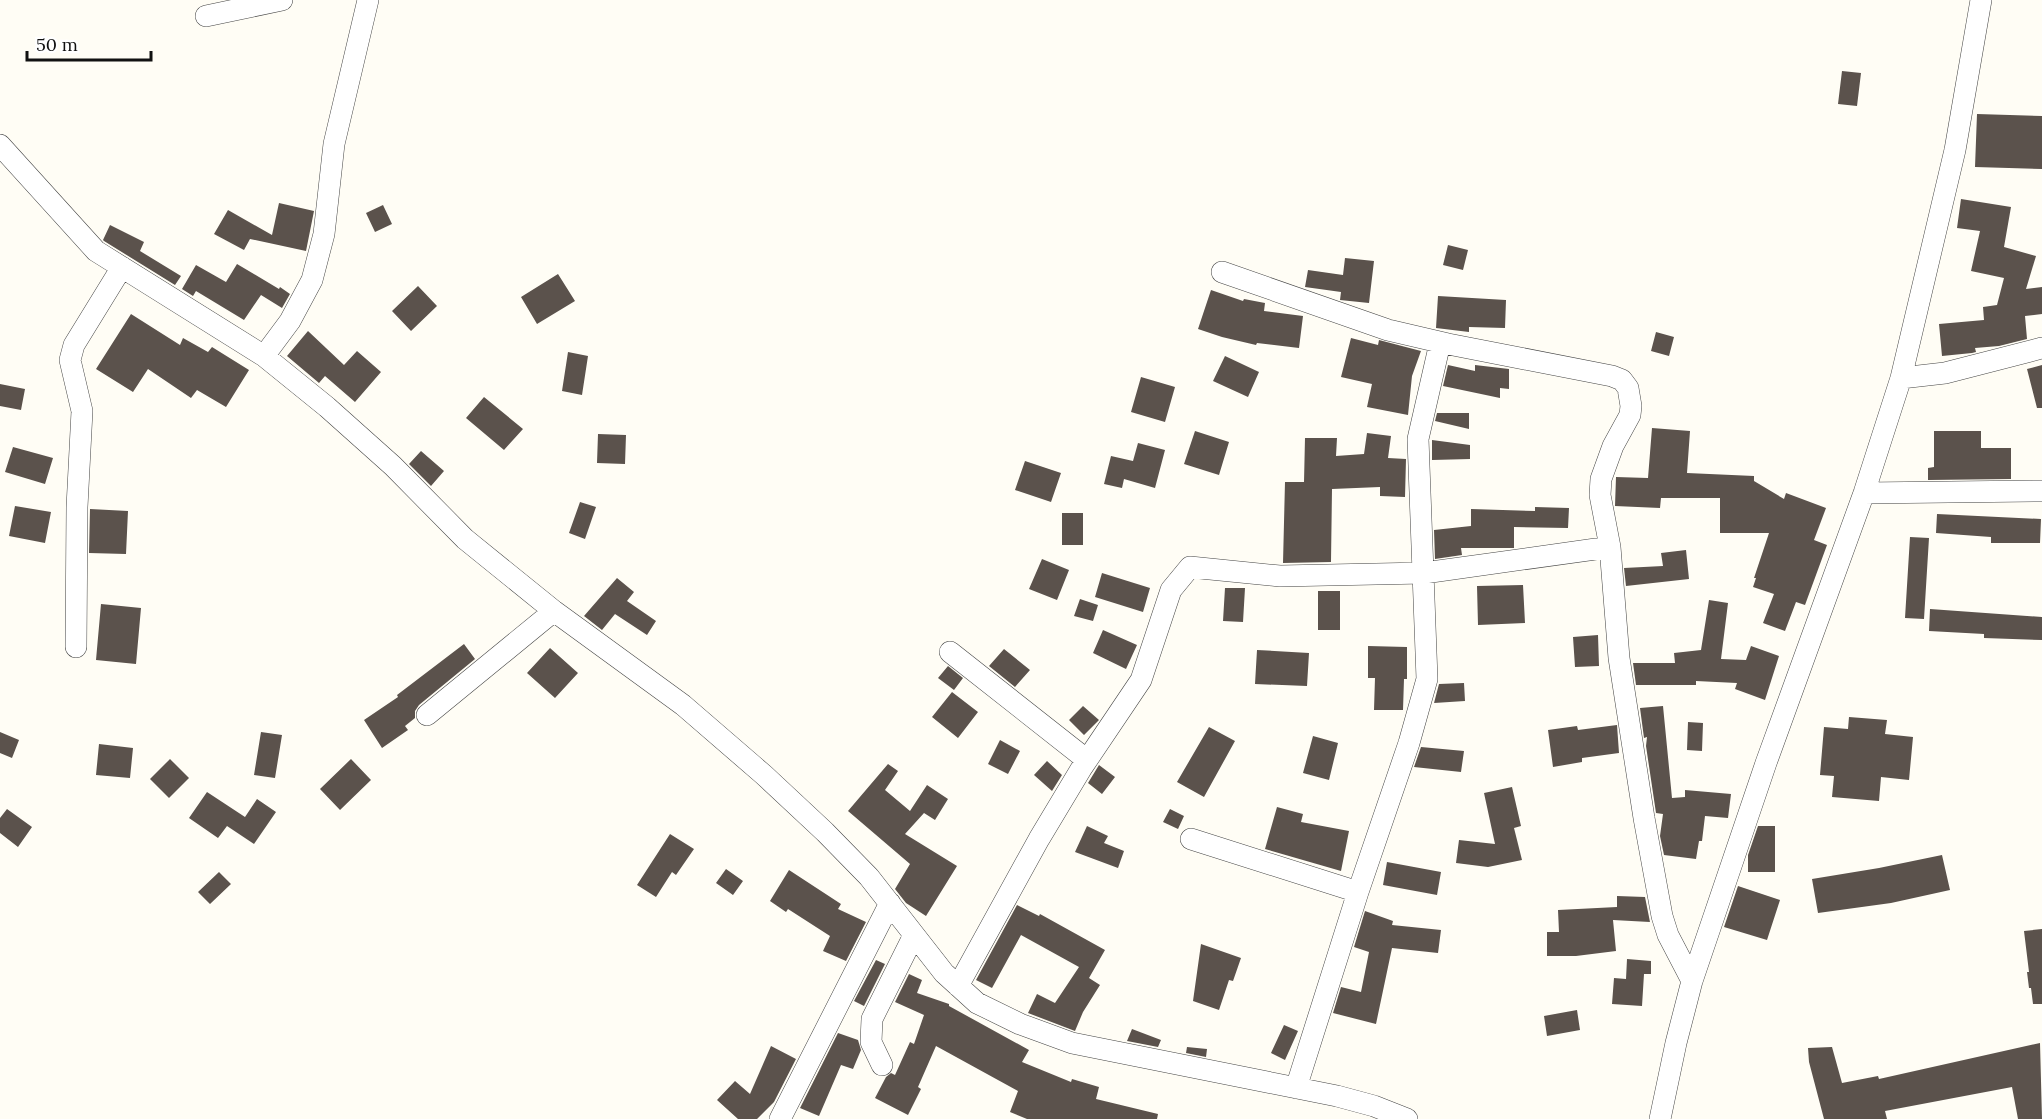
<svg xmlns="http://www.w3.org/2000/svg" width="2042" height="1119" font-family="Lora,serif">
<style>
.building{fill:#5b524c}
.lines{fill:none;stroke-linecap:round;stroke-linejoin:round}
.minor-casing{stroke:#444;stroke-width:22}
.minor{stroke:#fff;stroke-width:21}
</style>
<rect width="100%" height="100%" fill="#fffdf5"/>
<path class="building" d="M1842,71L1861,73L1857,106L1838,104Z
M1977,114L2042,116V169L1975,167Z
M1961,199L2011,207L2004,247L2036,256L2026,289L2042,287V314L2025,316L2027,339L1999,346L1975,348L1976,352L1972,353L1942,356L1939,324L1984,320L1983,307L1997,305L2004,278L1971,271L1980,231L1957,228Z
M279,203L314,211L306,251L250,239L244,250L214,234L228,210L272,235Z
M383,205L392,224L375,232L366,213Z
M110,225L144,242L140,251L181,276L175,285L104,241L103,240Z
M1448,245L1468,250L1463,270L1443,265Z
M1345,258L1374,261L1369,303L1340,300L1341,292L1305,287L1308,270L1343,275Z
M237,264L279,289L280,287L290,294L282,308L261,295L244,320L196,291L193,296L182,289L196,265L226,282Z
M558,274L575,301L537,324L521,297Z
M418,286L437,306L411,331L392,311Z
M1211,290L1243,301L1244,299L1265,303L1264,311L1303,316L1299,348L1257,343L1256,345L1222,337L1198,329Z
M1438,296L1506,300L1505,328L1469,327V332L1436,328Z
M131,314L180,345L183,338L208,352L212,347L249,370L226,407L197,390L191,398L148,369L133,392L96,369Z
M308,331L344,365L357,351L381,372L355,402L325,376L319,383L287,356Z
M1656,332L1674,337L1669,356L1651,351Z
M1351,338L1378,345L1379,340L1421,351L1412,376L1408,415L1367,407L1372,384L1341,377Z
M568,352L588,356L582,395L562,391Z
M1225,356L1259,372L1248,397L1213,381Z
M1448,365L1475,371V365L1509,369V389L1500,388V398L1443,386Z
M2042,365V408H2037L2027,369Z
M1141,377L1175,387L1165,422L1131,412Z
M0,384L25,389L21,410L0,406Z
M484,397L523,429L504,450L466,418Z
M1437,413H1469V429L1435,421Z
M1652,428L1690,431L1687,473L1754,476V481L1784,499L1786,493L1826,508L1814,540L1827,545L1805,605L1796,602L1785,631L1763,623L1774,594L1753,587L1756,578H1754L1769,533H1720V498H1661L1660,508L1615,506L1616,477L1648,478Z
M1195,431L1229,442L1219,475L1184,464Z
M1934,431H1981V448H2011V479L1928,480V468L1934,467Z
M1367,433L1391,436L1388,458L1406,459L1405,497L1380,496V487L1332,489L1331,562L1283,563L1285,482H1304L1305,438H1337L1336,456L1364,454Z
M598,434L626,435L625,464L597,463Z
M1432,440L1470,445V459L1432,460Z
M1138,443L1165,450L1155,488L1124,479L1122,488L1104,484L1111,456L1133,461Z
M13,447L53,458L45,484L5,472Z
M421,451L444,471L431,486L409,464Z
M1025,461L1061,473L1051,502L1015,490Z
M580,502L596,507L585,539L569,533Z
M15,506L51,512L45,543L9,536Z
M1535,507L1569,508L1568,528L1514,527V548H1461L1462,555L1435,559L1434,530L1471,526V509L1535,511Z
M90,509L128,511L126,554L89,553Z
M1062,513H1083V545H1062Z
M1937,514L2041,519L2040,543H1991V537L1936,533Z
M1910,537L1929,538L1924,619L1905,618Z
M1686,550L1689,579L1626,586L1624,568L1663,566L1661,553Z
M1042,559L1069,570L1057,600L1029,589Z
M1102,573L1150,588L1143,612L1095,597Z
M617,578L634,592L627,601L656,621L647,635L615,614L602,630L584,616Z
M1523,585L1525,623L1478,625L1477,586Z
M1225,588H1245L1243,622L1223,621Z
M1318,591H1340V630H1318Z
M1080,599L1098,605L1093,621L1074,616Z
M1709,600L1728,603L1721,659L1746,660L1751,646L1779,656L1765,700L1735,689L1737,683L1696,681V685H1636L1633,663H1675L1674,653L1701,650Z
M101,604L141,608L136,664L96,660Z
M1930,609L2042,617V640L1984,638V634L1929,631Z
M1103,630L1137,645L1126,669L1093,653Z
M1598,635L1599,666L1575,667L1573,637Z
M464,644L475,659L419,705L415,711V718L405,726L408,730L382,748L364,720L398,697L397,695Z
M1368,646L1407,647V679H1404L1403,710H1374L1375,678H1368Z
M550,648L578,673L555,698L527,673Z
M1004,649L1030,670L1015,687L989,666Z
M1257,650L1309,653L1307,686L1255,684Z
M948,666L963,678L954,690L938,678Z
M1464,683L1465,701L1434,703L1439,684Z
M952,692L978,712L958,738L932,717Z
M1083,706L1099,720L1084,735L1069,720Z
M1663,706L1672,798L1685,797V790L1731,794L1728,818L1705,816L1702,841H1699L1696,859L1664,855L1660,836L1663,814L1656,813L1646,746L1647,737L1644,738L1640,708Z
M1849,717L1887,720L1885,734L1913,737L1909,780L1881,777L1879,801L1832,797L1834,776L1820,775L1824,727L1848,729Z
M1688,722L1703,723L1702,751L1687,750Z
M1617,725L1619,753L1582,758V762L1553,767L1548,730L1577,726L1578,730Z
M1209,727L1235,741L1204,797L1177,782Z
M0,732L19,740L12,758L0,753Z
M261,732L282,735L275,778L254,775Z
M1313,736L1338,743L1329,780L1303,773Z
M1000,740L1020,751L1008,774L988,764Z
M99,744L133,748L130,778L96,775Z
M1421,747L1464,751L1461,772L1414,767Z
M170,759L189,778L169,798L150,779Z
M351,759L371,780L340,810L320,789Z
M1047,761L1062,775L1052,791L1034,775Z
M888,764L898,771L885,790L910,811L927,785L948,799L935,820L924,813L905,834L957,866L926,916L906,903L895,889L910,864L848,811Z
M1099,765L1115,777L1102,794L1088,783Z
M1512,787L1521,826L1514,828L1522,860L1488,867L1456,863L1459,840L1495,844L1484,793Z
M207,792L245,817L257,799L276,812L254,844L227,826L218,838L189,818Z
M1277,807L1303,814L1301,822L1349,831L1341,871L1265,849Z
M7,809L32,827L18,847L0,833V818Z
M1170,809L1184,816L1178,829L1163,822Z
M1087,826L1108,836L1104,843L1124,851L1118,868L1075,852Z
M1758,826H1775V872H1748V855Z
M670,834L694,849L676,875L672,872L656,897L637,885Z
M1942,855L1950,890L1891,903L1818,913L1812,879L1879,868Z
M1387,862L1441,872L1437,895L1383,885Z
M726,869L743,881L733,895L716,883Z
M789,870L841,904L838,909L866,922L846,961L823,951L830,936L788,909L786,912L770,901Z
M219,872L231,884L210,904L198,892Z
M1738,886L1780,900L1767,940L1724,927Z
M1617,896L1645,897L1650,922L1613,920L1616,951L1576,956H1547V932H1559L1558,910L1617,907Z
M1017,905L1039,916L1040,914L1105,950L1089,978L1100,985L1083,1012L1075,1031L1028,1013L1037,994L1055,1003L1079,967L1021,935L992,988L976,980Z
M1365,911L1393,921L1392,925L1441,930L1438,953L1392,948L1376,1024L1333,1013L1341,987L1361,992L1369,952L1354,947Z
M2042,929V1004H2033L2031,988H2029L2027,972H2029L2024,931Z
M1201,944L1241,958L1233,981L1229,980L1219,1010L1193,1001Z
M1627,959L1651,961V974H1644L1642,1006L1612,1004L1614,978L1626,979Z
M876,960L885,964L864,1006L854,1001Z
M909,974L922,980L917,993L949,1004V1006L1029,1050L1022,1062L1071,1082L1072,1079L1099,1087L1096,1099L1158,1114L1157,1119H1027L1010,1112L1018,1091L936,1046L918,1087L921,1089L908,1115L875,1098L886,1077L891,1073L895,1075L910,1042L914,1044L924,1015L895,1002Z
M1577,1010L1580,1030L1547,1036L1544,1016Z
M1284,1025L1298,1031L1285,1060L1271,1053Z
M1132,1029L1161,1040L1158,1047L1127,1041Z
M838,1033L858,1040L861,1050L853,1069L841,1065L819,1116L800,1108Z
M2040,1043L2042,1119H2018L2012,1087L1885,1111L1887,1119H1824L1809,1062L1808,1048L1832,1047L1842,1083L1878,1076L1879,1079Z
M771,1046L796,1059L774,1102L757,1119H738L717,1100L735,1081L750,1094Z
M1187,1047L1207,1049L1206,1057L1186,1053Z"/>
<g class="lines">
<defs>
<path id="minor" d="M206,16L282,0
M0,145L96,251L264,356L327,407L393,466L465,539L554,611L683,705L764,775L825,832L869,877L944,973L977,1003L1020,1024L1072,1043L1337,1096L1374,1106L1407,1119
M1222,272L1388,330L1448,344L1612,376L1622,380L1628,388L1631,406L1630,415L1613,446L1601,479L1600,495L1610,547L1619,658L1644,818L1662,916L1668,935L1692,981
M264,356L290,321L312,280L324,234L334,144L368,0
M1901,378L1945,373L2042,348
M1864,493L2041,491
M76,647L77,507L82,411L70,360L74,345L122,267
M950,652L1087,760
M427,715L554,611
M1191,839L1358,892
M958,986L1039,839L1081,769L1141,680L1171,590L1190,567L1280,576L1424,573L1610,547
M882,1065L871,1042L872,1019L914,935
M1296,1088L1358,892L1409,743L1427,679L1418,439L1440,343
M780,1119L890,903
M1660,1119L1676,1043L1692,981L1766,763L1864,493L1901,378L1955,150L1981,0"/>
</defs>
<use href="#minor" class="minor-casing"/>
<use href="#minor" class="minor"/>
</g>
<path d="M27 51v9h124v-9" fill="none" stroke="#111111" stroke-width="3"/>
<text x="36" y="51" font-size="18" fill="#111111" stroke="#ffffff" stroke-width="4.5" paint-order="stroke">50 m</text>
</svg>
